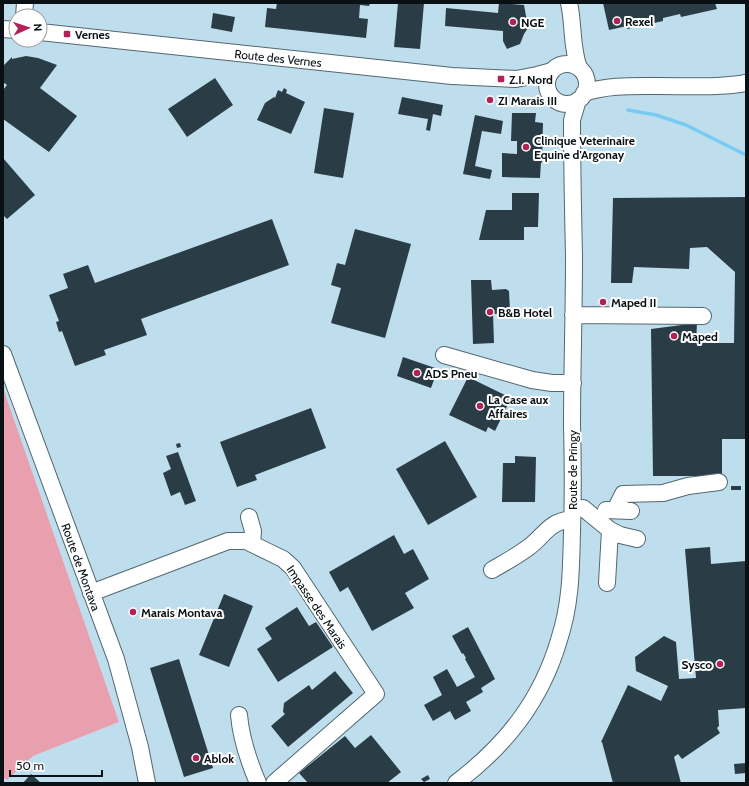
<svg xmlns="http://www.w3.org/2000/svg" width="749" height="786" font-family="Cabin,sans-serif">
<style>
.built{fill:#bfdeed;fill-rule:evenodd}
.green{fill:#e8a0af}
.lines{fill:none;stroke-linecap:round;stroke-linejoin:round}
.stream{stroke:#79ccf1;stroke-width:3.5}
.building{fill:#2a3d46}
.minor-casing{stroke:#526770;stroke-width:18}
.minor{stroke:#fff;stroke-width:16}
.poi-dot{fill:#b22256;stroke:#fff;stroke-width:1.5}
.labels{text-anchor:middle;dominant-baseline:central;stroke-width:4;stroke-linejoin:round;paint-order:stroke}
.poi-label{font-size:12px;font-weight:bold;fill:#091115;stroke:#fff;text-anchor:start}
.street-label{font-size:12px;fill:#091115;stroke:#fff}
</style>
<rect width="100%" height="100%" fill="#d1e9f4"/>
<path class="built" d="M3,3H746V783H3V777L7,780L33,756L119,722L3,388ZM16,16H40V40H16Z"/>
<path class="green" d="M3,388L119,722L33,756L7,780L3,777Z"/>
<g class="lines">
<path class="stream" d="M628,110L656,115L686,125L746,155"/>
</g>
<path class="building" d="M277,3H370L369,6L360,5L359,18L368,19L366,38L265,27L267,8L276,9Z
M398,3H424L420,49L394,47Z
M499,3L524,5L526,16L528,20V28L524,34L520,44L507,49L503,41V31L445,26L446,8L498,13Z
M603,3H715L717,9L681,17L680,14L663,18V21L627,29V26L609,30Z
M213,13L235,17L232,32L211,28Z
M26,56L38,58L57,65L40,88L77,116L49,152L3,119V90L7,85L3,82V66L12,57V59Z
M215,78L233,105L187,137L168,109Z
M284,88L287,90L286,93L305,102L291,134L257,120L265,103L274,97L275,98L278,90L282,92Z
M402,97L443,105L441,116L433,114L430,131L426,130L428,119L398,114Z
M486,98H494V103H486Z
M324,108L354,113L343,178L314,173Z
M512,113H536L535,122L543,123L542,163L541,162L540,178L502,177V153L517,154V141H511Z
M475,115L503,121L501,134L482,131L475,166L492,170L490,179L463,174Z
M3,158L35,195L7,219L3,215Z
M512,193H539L538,227H524V240H479L486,210H512Z
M746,197V439H722V476H653L651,329L697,323L696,343H734L735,272L707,247L690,248L689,269L634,267L632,283H611L613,198Z
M272,219L289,265L141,319L147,335L104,350L106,355L75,366L62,331L59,332L56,322L59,321L49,295L68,288L63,274L88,265L95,283Z
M355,229L411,244L385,338L331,323L341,288L331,285L337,263L345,265Z
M471,280H491L492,290L506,289L509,291L510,311L507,313L493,314L494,343L473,344Z
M599,300H607V305H599Z
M403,357L438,369L431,388L397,376Z
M468,377L511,398L495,431L488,427L486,432L449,415Z
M311,408L326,448L255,475L257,480L237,487L220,442Z
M445,441L477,497L428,525L396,469Z
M180,443L181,447L177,448L176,444Z
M178,452L196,501L185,505L180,492L171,496L163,473L171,469L166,456Z
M515,456L536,457L535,502H502L503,463H515Z
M731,486H741V490H731Z
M394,535L404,554L413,549L429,579L405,593L414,608L372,631L348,587L340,592L329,572Z
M710,547L711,564L746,561V708L718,710L719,726L717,728L720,733L682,759L678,754L674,757L681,783H613L602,742H601L628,685L661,701L668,686L636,671L635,657L664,636L676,642L679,679L696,678L685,549Z
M224,594L253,606L229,667L199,655Z
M297,607L309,626L316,622L333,647L278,682L257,649L272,639L265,628Z
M133,608L137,610L133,616L129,614Z
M468,627L495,679L481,688L483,692L466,702L471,711L455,720L450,711L433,721L424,705L442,695L433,677L447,669L457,687L475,677L465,659L466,658L463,653L462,654L452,636Z
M179,659L213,768L184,777L150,668Z
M335,671L353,693L288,747L271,726L285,714L283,712L284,703L309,685L312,690Z
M371,735L401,772L387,783H308L299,773L345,736L355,748Z
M746,763V773L735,774L734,764Z
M31,774L41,783H23Z
M428,775L430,779L424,782L421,779Z"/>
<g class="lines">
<defs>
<path id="minor" d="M569,3C574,25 571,47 579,68
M24,16L25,3
M3,29L16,30
M40,32L452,76L516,79L537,75L552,71
M547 84a20 20 0 1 1 40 0a20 20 0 1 1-40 0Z
M584,93C607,85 633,86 657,86C687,86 716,88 746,83
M573,315L703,316
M3,354L116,659L140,747L147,783
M444,355L532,380L552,383H573
M583,508L610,530L620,535L637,539
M606,510L631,511
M615,510L623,494L663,493L688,486L719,482
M249,517L253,531L252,544
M492,570C504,563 517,556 529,547C546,534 548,522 572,519
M607,583L610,530
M91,593L228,541H246L283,559L293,568L376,694L274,783
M239,715C241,738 249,762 258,783
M456,783C506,745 541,701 559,640C571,603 571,571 572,532C573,497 573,462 572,426C572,370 574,314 574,257C573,211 572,166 572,120L578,100"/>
</defs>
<use href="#minor" class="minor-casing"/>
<use href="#minor" class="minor"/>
</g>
<g class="poi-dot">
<circle cx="617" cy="21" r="4"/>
<circle cx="513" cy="22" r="4"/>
<rect x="63" y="30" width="8" height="8" rx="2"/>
<rect x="497" y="75" width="8" height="8" rx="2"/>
<circle cx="490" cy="100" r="4"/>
<circle cx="526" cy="147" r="4"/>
<circle cx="603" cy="302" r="4"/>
<circle cx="490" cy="312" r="4"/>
<circle cx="674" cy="336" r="4"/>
<circle cx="417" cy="373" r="4"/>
<circle cx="480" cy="406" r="4"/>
<circle cx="133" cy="612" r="4"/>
<circle cx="720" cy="664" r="4"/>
<circle cx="196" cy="758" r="4"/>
</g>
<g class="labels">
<g class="poi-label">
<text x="625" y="21">Rexel</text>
<text x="521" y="22">NGE</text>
<text x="75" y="34">Vernes</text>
<text x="509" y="79">Z.I. Nord</text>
<text x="498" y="100">ZI Marais III</text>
<text x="534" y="140">Clinique Veterinaire<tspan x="534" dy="14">Equine d'Argonay</tspan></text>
<text x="611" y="302">Maped II</text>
<text x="498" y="312">B&amp;B Hotel</text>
<text x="682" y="336">Maped</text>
<text x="425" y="373">ADS Pneu</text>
<text x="488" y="399">La Case aux<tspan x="488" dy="14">Affaires</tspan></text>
<text x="141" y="612">Marais Montava</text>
<text x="712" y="664" text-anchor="end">Sysco</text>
<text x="204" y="758">Ablok</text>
</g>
<g class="street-label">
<text transform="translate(278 58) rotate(6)">Route des Vernes</text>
<text transform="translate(572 470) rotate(-90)">Route de Pringy</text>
<text transform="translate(81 567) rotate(70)">Route de Montava</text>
<text transform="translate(317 607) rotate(56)">Impasse des Marais</text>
</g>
</g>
<rect width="749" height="786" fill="none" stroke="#091115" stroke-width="8"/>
<g transform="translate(28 28) rotate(87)"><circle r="19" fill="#ffffff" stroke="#9da0a1"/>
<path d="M0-3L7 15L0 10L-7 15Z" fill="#b22256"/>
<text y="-6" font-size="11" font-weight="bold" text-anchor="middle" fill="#091115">N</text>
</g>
<path d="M10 770v6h92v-6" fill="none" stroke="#091115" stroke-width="2"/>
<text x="16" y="770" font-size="12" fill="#091115" stroke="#ffffff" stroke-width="3" paint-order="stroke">50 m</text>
</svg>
